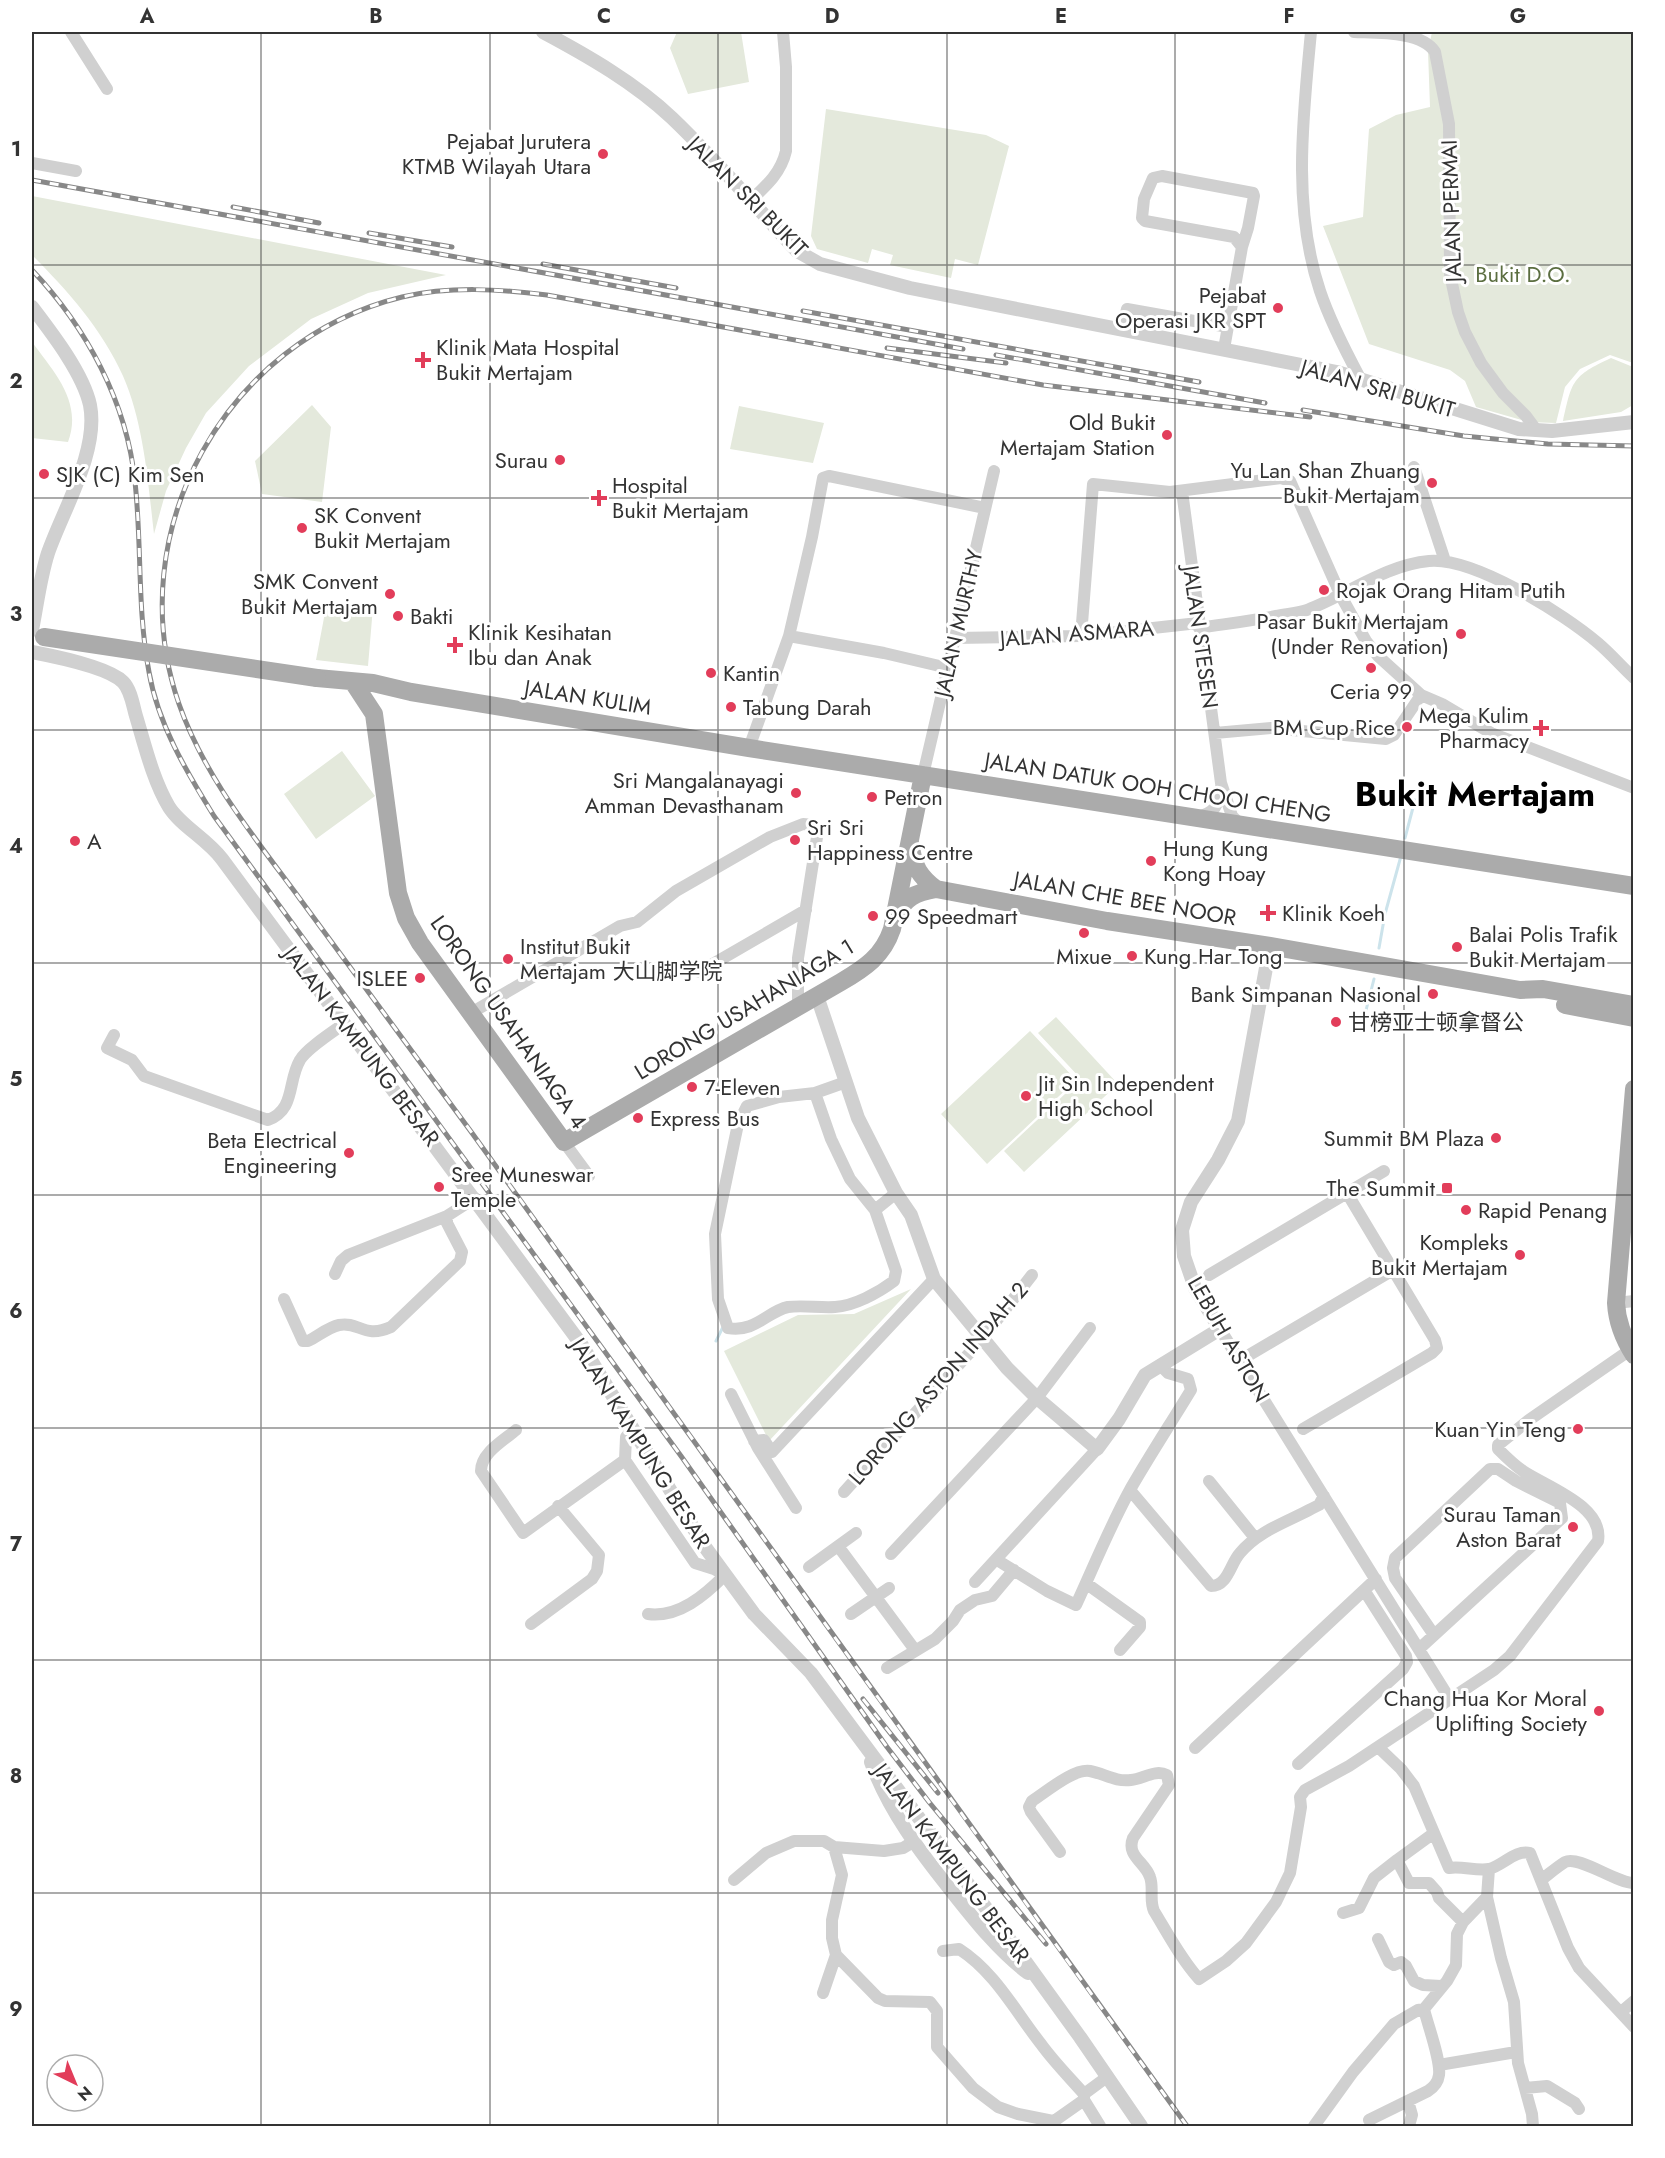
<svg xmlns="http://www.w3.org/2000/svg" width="1665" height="2158" font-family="Jost,'Noto Sans SC',sans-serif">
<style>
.green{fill:#e4e9dc}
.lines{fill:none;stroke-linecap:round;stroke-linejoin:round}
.stream{stroke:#cce3eb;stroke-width:3}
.minor{stroke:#d0d0d0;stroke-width:12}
.tertiary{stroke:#d0d0d0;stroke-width:14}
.primary{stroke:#ababab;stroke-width:18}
.rail-casing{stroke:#888;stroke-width:5}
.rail{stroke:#fff;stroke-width:3;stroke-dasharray:9;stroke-linecap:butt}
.primary-bridge{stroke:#ababab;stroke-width:18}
.grid{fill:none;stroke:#333;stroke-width:1.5;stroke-opacity:0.55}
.poi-dot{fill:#e23d5a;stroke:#fff;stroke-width:2}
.labels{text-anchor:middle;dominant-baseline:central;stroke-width:6;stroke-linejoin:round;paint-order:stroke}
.poi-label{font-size:22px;fill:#333;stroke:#fff;text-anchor:start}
.street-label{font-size:22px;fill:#333;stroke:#fff}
.park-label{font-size:22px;fill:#5b6e40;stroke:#fff}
.town-label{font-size:34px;font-weight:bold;fill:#000;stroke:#fff}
.neatline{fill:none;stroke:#333;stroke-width:2}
.grid-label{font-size:20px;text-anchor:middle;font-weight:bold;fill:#333}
</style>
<rect width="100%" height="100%" fill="#fff"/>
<path class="green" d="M677,32H741L749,82L688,94L670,48Z
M1432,32H1633V363L1610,355L1580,369L1565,387L1556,423L1529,422L1476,407L1465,381L1450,370L1369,344L1323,226L1363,217L1369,129L1396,115L1430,107L1428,51Z
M826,109L986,135L1009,146L978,265L955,259L951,278L890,265L893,255L872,249L868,263L817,249L811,236Z
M32,196L446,275L368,293L311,319L249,366L206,413L186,448L166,491L154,534C148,483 144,424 123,376C102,329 67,290 32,255Z
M32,342C54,372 83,402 68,442L32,438Z
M1611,358L1633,367V405L1621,412L1563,421C1572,381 1572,376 1611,358Z
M312,405L331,427L322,502L262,494L255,461Z
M739,406L824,423L813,463L730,449Z
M327,602L373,607L368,666L316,660Z
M342,751L375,796L316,839L284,794Z
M1056,1017L1118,1084L1024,1172L1004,1151L1081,1079L1038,1033Z
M1030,1031L1076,1080L987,1164L941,1114Z
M911,1289L769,1441L724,1351L798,1315L854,1314Z"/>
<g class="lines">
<path class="stream" d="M1405,838L1415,800
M1379,948L1385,914L1401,856
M1364,1018L1374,979
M716,1341L723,1327"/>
<path class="minor" d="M71,32L107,89
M1311,32C1303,117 1292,207 1320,291C1330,321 1345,350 1360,378
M1354,32C1377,33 1422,31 1435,52L1449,124L1450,274L1458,312L1465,332L1481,363L1503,393L1526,416L1537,431
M32,163L76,171
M750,201C766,186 781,173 786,151V67L783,32
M1122,330L1127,309L1228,327
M1224,349L1242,247L1234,237L1145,221L1142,218L1144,199L1153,178L1162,176L1253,193L1254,196L1248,228L1242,247
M1414,467L1445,561
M1182,491L1221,783L1232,816L1240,824
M1199,628C1225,624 1250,621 1276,616C1286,614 1297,613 1307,610C1347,595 1385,565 1429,561C1474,557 1564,614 1598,643C1611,654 1622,667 1634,678
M789,636L884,653L948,668
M1081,636L1093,484L1170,492L1281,478L1290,481L1341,596L1366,641L1378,656L1421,695L1442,704L1491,733L1634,788
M955,638L1081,636L1198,623
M1215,733L1271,728L1386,739L1394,735L1421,695
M749,748L789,636L812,537L823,478L829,476L985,508
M923,775L994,471
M1197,817C1216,813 1218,805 1221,787
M699,972L806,910
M471,1013L620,926L637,922L676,891L770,837L803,824L813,825L817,837L798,958V1007
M114,1035L107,1048L132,1060L144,1076L268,1120C296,1109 287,1082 300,1060C306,1049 334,1031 345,1023
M815,1093L831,1139L850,1179L875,1210L896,1271L894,1281C878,1293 854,1306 835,1307C819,1308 803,1305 788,1307C768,1311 755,1333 728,1328L718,1299L715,1234L738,1124L747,1106L779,1097L815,1093L846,1082
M564,1142L589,1176
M875,1210L896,1193
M335,1274L341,1261L348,1255L447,1216
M1209,1275L1384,1171
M284,1299L303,1341H308C318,1336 329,1327 339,1325C359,1321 364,1339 391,1327L460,1261L462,1252L447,1223V1216L475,1198
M1616,1303L1634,1301
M1220,1329L1449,1698
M1239,1361L1393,1270
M731,1394L758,1448L796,1508
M1303,1429L1432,1353L1437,1348L1435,1340L1347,1193
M516,1430C503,1441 481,1453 481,1471L523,1533L625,1460L626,1437L633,1429
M754,1441L764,1440L772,1452L934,1279
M625,1460L695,1563L714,1569L725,1575C705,1595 679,1618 648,1614
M1209,1481L1255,1538
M1130,1490L1211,1586C1228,1586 1230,1564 1240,1553C1258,1531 1287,1522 1311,1509L1319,1505L1324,1496
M844,1492L982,1339L1032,1275
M838,1546L915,1650
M891,1554L1037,1398L1090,1328
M997,1560L1047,1591L1076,1605C1094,1566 1110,1526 1131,1488C1150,1455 1171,1423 1191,1390L1188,1379L1168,1373L1160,1365
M809,1567L856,1533
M975,1582L1097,1449
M1087,1584L1140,1622V1627L1120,1650
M851,1614L889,1588
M531,1624L592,1579L597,1571L599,1555L558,1506
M1419,1649L1562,1518L1560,1503L1516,1481L1498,1469H1490L1395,1558L1393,1568L1395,1578L1434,1635
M887,1668L935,1639L953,1621L960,1610L975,1600L992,1596L1014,1570
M1378,1747L1401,1769L1414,1786L1449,1868C1462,1866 1476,1871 1489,1869C1502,1866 1516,1849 1530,1853L1568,1948L1579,1968L1634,2027
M1195,1748L1376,1579
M1298,1764L1403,1669L1407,1662L1406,1656L1364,1590
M1434,1833L1397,1860L1409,1883H1429L1437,1892L1439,1898L1463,1922
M1060,1852L1031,1812L1029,1807L1032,1801C1046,1792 1074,1768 1090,1771C1105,1774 1115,1782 1131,1780C1143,1779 1155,1769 1167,1775L1169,1785L1133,1838C1126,1856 1145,1862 1150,1877C1154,1888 1149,1900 1154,1911C1168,1934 1181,1959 1199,1979L1226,1961L1246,1943L1276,1902L1290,1873L1301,1807L1300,1797L1305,1790L1349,1766L1494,1670L1510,1656L1598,1541C1604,1506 1547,1487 1523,1471C1514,1465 1506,1457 1498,1449V1445L1529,1420L1630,1350
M1489,1869L1487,1897L1501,1958L1514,2002L1518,2063L1532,2114L1533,2126
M734,1880L766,1853L794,1841H824L834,1847L884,1851L903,1848L913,1842
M1541,1880C1549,1874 1557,1867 1565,1862C1579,1855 1616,1883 1634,1883
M1343,1913L1359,1908L1374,1878L1397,1860
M1378,1939L1389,1962L1394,1965L1401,1962L1406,1966L1414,1981L1423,1985L1441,1986
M943,1951L959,1949C995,1972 1015,2011 1041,2044C1054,2062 1070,2078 1084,2094
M836,1955L878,1998L885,2001L930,2002L937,2011V2047L973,2088L998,2107L1018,2114L1053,2121
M823,1993L836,1955L832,1938V1920L842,1875L834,1847
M1621,2012L1634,2001
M1439,2065L1516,2052
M1525,2088L1547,2086L1575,2103L1579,2109
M1084,2100L1100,2126
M1408,2101L1412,2115L1409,2126
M1369,2120L1428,2091C1434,2087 1438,2083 1439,2075C1441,2060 1428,2026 1424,2009
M1047,2126L1084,2100V2094L1107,2077
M1314,2126L1353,2072L1394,2024L1418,2010L1424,2009L1447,1981L1456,1965L1457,1934L1463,1922L1487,1897"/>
<path class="tertiary" d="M543,32C588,56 635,83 672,118C716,160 756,207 797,251L820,264L910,288L1337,372L1519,429L1552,431L1634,422
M32,307C51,332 83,373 90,405C99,451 63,510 48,553C40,578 37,605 32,630
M32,652C53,656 108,667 123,682C131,690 133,706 136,716C145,746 153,780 169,807C181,826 207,839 222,859L581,1344L705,1547L754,1614L811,1673L1012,1943L1080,2037L1141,2126
M817,996L858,1118L896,1193L911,1215L934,1279L1007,1368L1037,1398L1097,1449L1119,1419L1145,1375L1220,1329L1195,1288L1184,1256L1182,1230L1191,1202L1218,1160L1238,1121L1270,946
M871,1762C889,1811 920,1852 953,1893C976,1922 999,1951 1028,1973"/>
<path class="primary" d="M317,678L373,683L411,692L749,748L1634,886
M353,682L374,714L398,893L406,918L420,943L564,1142L841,982C865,968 883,956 892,929L923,775
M911,846C913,866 920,877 936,889
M895,915C907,897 914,893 936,889L1107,921L1270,946L1520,990L1543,989L1634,1005
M1565,1005L1634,1018
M1634,1089L1616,1303C1617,1322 1623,1338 1634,1355"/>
<defs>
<path id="rail" d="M32,180L963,349
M233,207L319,223
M369,233L452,247
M543,264L676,288
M32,270C86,327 127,402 135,482C142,545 137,609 149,672C158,724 186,771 214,816L681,1456L887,1747L929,1802L1046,1944
M803,311L1199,382
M887,348L1006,363
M996,355L1265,403
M1303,410L1464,436L1548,444L1634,446
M863,1699L938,1793
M1187,2126C948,1796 711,1464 472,1133C415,1055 357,977 300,899C255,838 204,776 179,704C119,532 226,340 402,297C450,286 499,289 547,295L1043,385L1310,417"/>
</defs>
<use href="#rail" class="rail-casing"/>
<use href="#rail" class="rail"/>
<path class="primary-bridge" d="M44,637L317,678"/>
</g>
<path class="grid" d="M261,32V2126M490,32V2126M718,32V2126M947,32V2126M1175,32V2126M1404,32V2126M32,265H1634M32,498H1634M32,730H1634M32,963H1634M32,1195H1634M32,1428H1634M32,1660H1634M32,1893H1634"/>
<g class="poi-dot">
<circle cx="603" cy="154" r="6"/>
<circle cx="1278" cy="308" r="6"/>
<path d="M420 351h6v6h6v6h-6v6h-6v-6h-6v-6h6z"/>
<circle cx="1167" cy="435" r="6"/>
<circle cx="560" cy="460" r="6"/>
<circle cx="44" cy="474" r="6"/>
<circle cx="1432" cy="483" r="6"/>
<path d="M596 489h6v6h6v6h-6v6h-6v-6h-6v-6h6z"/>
<circle cx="302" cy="528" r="6"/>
<circle cx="1324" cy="590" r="6"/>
<circle cx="390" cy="594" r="6"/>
<circle cx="398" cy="616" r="6"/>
<circle cx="1461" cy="634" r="6"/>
<path d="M452 636h6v6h6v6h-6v6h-6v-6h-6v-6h6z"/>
<circle cx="1371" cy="668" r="6"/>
<circle cx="711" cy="673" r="6"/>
<circle cx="731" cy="707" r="6"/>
<circle cx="1407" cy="727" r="6"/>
<path d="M1538 719h6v6h6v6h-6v6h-6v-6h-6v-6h6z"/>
<circle cx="796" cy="793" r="6"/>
<circle cx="872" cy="797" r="6"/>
<circle cx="795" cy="840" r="6"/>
<circle cx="75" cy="841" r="6"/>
<circle cx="1151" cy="861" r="6"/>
<path d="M1265 904h6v6h6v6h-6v6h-6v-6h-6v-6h6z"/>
<circle cx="873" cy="916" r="6"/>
<circle cx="1084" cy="933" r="6"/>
<circle cx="1457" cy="947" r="6"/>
<circle cx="1132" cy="956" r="6"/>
<circle cx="508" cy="959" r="6"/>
<circle cx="420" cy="978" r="6"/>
<circle cx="1433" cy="994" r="6"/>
<circle cx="1336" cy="1022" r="6"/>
<circle cx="692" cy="1087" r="6"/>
<circle cx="1026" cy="1096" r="6"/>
<circle cx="638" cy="1118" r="6"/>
<circle cx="1496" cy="1138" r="6"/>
<circle cx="349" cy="1153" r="6"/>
<circle cx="439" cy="1187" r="6"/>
<rect x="1441" y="1182" width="12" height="12" rx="3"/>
<circle cx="1466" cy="1210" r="6"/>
<circle cx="1520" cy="1255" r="6"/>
<circle cx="1578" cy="1429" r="6"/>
<circle cx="1573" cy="1527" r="6"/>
<circle cx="1599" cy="1711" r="6"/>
</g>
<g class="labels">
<g class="poi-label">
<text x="591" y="141" text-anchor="end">Pejabat Jurutera<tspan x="591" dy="25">KTMB Wilayah Utara</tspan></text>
<text x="1266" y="295" text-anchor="end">Pejabat<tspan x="1266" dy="25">Operasi JKR SPT</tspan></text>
<text x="436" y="347">Klinik Mata Hospital<tspan x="436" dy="25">Bukit Mertajam</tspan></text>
<text x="1155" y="422" text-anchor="end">Old Bukit<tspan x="1155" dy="25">Mertajam Station</tspan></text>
<text x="548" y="460" text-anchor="end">Surau</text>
<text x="1420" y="470" text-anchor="end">Yu Lan Shan Zhuang<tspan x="1420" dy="25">Bukit Mertajam</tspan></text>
<text x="56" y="474">SJK (C) Kim Sen</text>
<text x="612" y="485">Hospital<tspan x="612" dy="25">Bukit Mertajam</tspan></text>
<text x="314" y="515">SK Convent<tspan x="314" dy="25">Bukit Mertajam</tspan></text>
<text x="378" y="581" text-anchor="end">SMK Convent<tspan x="378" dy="25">Bukit Mertajam</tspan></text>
<text x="1336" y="590">Rojak Orang Hitam Putih</text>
<text x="410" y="616">Bakti</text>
<text x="1449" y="621" text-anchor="end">Pasar Bukit Mertajam<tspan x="1449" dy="25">(Under Renovation)</tspan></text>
<text x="468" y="632">Klinik Kesihatan<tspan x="468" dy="25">Ibu dan Anak</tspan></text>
<text x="723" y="673">Kantin</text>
<text x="1371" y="691" text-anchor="middle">Ceria 99</text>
<text x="743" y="707">Tabung Darah</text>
<text x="1529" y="715" text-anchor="end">Mega Kulim<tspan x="1529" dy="25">Pharmacy</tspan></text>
<text x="1395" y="727" text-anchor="end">BM Cup Rice</text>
<text x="784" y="780" text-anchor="end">Sri Mangalanayagi<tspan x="784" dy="25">Amman Devasthanam</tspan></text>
<text x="884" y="797">Petron</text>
<text x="807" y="827">Sri Sri<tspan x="807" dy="25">Happiness Centre</tspan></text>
<text x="87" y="841">A</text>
<text x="1163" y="848">Hung Kung<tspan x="1163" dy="25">Kong Hoay</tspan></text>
<text x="1282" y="913">Klinik Koeh</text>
<text x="885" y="916">99 Speedmart</text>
<text x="1469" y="934">Balai Polis Trafik<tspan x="1469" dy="25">Bukit Mertajam</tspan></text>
<text x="520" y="946">Institut Bukit<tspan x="520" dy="25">Mertajam 大山脚学院</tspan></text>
<text x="1084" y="956" text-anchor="middle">Mixue</text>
<text x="1144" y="956">Kung Har Tong</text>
<text x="408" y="978" text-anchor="end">ISLEE</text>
<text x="1421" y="994" text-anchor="end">Bank Simpanan Nasional</text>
<text x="1348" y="1022">甘榜亚士顿拿督公</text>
<text x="1038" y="1083">Jit Sin Independent<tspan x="1038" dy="25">High School</tspan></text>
<text x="704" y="1087">7-Eleven</text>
<text x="650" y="1118">Express Bus</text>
<text x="1484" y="1138" text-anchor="end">Summit BM Plaza</text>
<text x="337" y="1140" text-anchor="end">Beta Electrical<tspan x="337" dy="25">Engineering</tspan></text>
<text x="451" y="1174">Sree Muneswar<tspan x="451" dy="25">Temple</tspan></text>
<text x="1435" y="1188" text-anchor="end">The Summit</text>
<text x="1478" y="1210">Rapid Penang</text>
<text x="1508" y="1242" text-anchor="end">Kompleks<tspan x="1508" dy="25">Bukit Mertajam</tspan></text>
<text x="1566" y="1429" text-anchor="end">Kuan Yin Teng</text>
<text x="1561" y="1514" text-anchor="end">Surau Taman<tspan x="1561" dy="25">Aston Barat</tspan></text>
<text x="1587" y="1698" text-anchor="end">Chang Hua Kor Moral<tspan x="1587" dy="25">Uplifting Society</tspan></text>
</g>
<g class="street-label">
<text transform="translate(748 196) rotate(45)">JALAN SRI BUKIT</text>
<text transform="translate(1451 211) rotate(-92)">JALAN PERMAI</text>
<text transform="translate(1378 388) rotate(16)">JALAN SRI BUKIT</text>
<text transform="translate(958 623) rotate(-77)">JALAN MURTHY</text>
<text transform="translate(1077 633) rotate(-4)">JALAN ASMARA</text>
<text transform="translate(1201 637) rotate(82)">JALAN STESEN</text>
<text transform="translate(588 697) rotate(9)">JALAN KULIM</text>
<text transform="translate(1158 787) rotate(9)">JALAN DATUK OOH CHOOI CHENG</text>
<text transform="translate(1125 898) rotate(10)">JALAN CHE BEE NOOR</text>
<text transform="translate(744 1009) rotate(-31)">LORONG USAHANIAGA 1</text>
<text transform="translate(509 1022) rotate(55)">LORONG USAHANIAGA 4</text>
<text transform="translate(362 1046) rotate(53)">JALAN KAMPUNG BESAR</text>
<text transform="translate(1229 1339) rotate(60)">LEBUH ASTON</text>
<text transform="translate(938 1383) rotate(-49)">LORONG ASTON INDAH 2</text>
<text transform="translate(641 1443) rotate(58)">JALAN KAMPUNG BESAR</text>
<text transform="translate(952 1863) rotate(53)">JALAN KAMPUNG BESAR</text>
</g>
<g class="park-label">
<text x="1523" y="274">Bukit D.O.</text>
</g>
<g class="town-label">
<text x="1475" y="794">Bukit Mertajam</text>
</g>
</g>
<rect width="1665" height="2158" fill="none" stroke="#ffffff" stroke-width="66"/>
<g transform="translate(75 2083) rotate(137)"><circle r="28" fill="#ffffff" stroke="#adadad" stroke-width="1.5"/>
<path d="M0-4.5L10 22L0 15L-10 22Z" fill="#e23d5a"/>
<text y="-9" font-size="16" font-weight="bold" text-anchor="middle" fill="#333333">N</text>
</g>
<rect x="33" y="33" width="1599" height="2092" class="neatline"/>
<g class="grid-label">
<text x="147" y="23">A</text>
<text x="376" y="23">B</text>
<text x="604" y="23">C</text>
<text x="832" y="23">D</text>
<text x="1061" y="23">E</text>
<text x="1289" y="23">F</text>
<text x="1518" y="23">G</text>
<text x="16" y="156">1</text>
<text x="16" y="388">2</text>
<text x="16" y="621">3</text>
<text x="16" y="853">4</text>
<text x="16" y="1086">5</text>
<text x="16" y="1318">6</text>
<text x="16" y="1551">7</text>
<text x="16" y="1783">8</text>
<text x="16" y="2016">9</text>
</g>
</svg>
